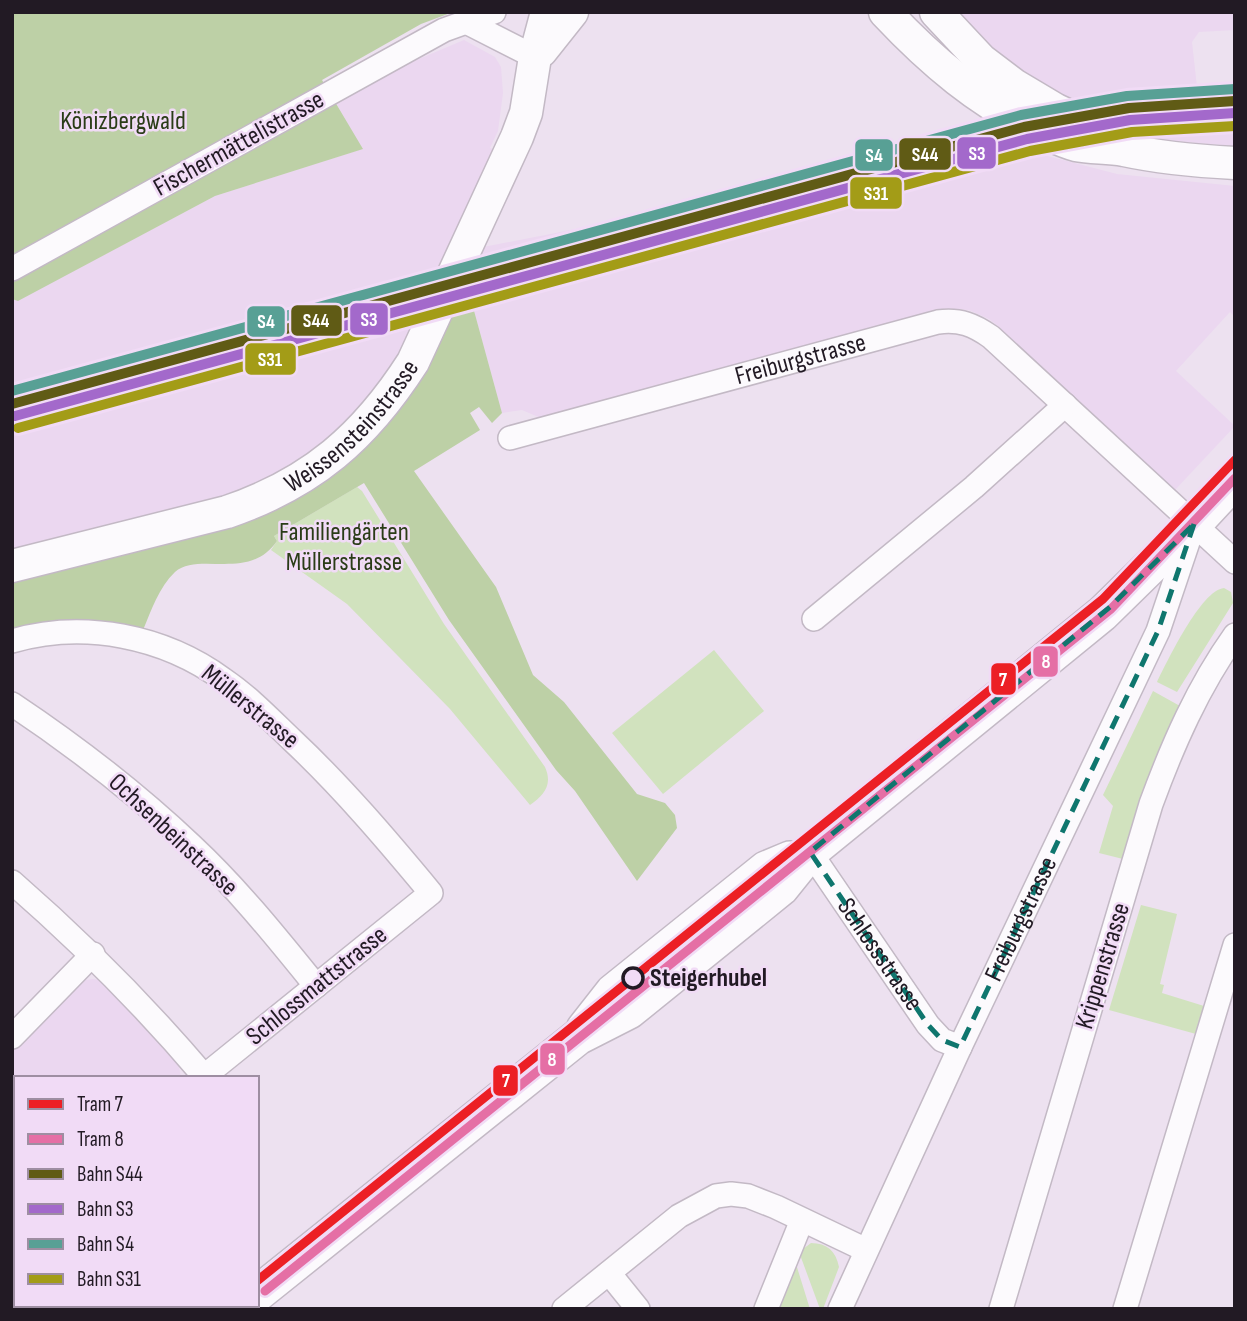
<svg xmlns="http://www.w3.org/2000/svg" width="1247" height="1321" font-family="'Sofia Sans Condensed',sans-serif">
<style>
.built{fill:#ebd7f0}
.green{fill:#d1e2be}
.forest{fill:#bdd0a6}
.lines{fill:none;stroke-linecap:round;stroke-linejoin:round}
.minor-casing{stroke:#c3b9c5;stroke-width:26}
.secondary-casing{stroke:#c3b9c5;stroke-width:35}
.primary-casing{stroke:#c3b9c5;stroke-width:38}
.minor{stroke:#fcfafd;stroke-width:23}
.secondary{stroke:#fcfafd;stroke-width:32}
.primary{stroke:#fcfafd;stroke-width:35}
.rail-1-casing{stroke:#f1dbf6;stroke-width:16}
.rail-2-casing{stroke:#f1dbf6;stroke-width:16}
.rail-3-casing{stroke:#f1dbf6;stroke-width:16}
.rail-4-casing{stroke:#f1dbf6;stroke-width:16}
.rail-1{stroke:#605b15;stroke-width:10}
.rail-2{stroke:#a369cb;stroke-width:10}
.rail-3{stroke:#58a095;stroke-width:10}
.rail-4{stroke:#a39c17;stroke-width:10}
.tram-1-casing{stroke:#f1dbf6;stroke-width:14}
.tram-2-casing{stroke:#f1dbf6;stroke-width:14}
.tram-1{stroke:#ec1f25;stroke-width:9}
.tram-2{stroke:#e56fa5;stroke-width:9}
.marked{fill:none;stroke:#0f766e;stroke-width:5;stroke-dasharray:14 9;stroke-linejoin:round}
.stop-dot{fill:#f1dbf6;stroke:#221a24;stroke-width:3.5}
.labels{text-anchor:middle;dominant-baseline:central;stroke-width:5;stroke-linejoin:round;paint-order:stroke}
.park-label{font-size:26px;fill:#2a3c17;stroke:#f1dbf6}
.street-label{font-size:26px;fill:#221a24;stroke:#f1dbf6}
.stop-label{font-size:26px;font-weight:bold;fill:#221a24;stroke:#f1dbf6;text-anchor:start}
.line-badge{stroke:#f1dbf6;stroke-width:2.5}
.badge-label{font-size:19px;text-anchor:middle;font-weight:bold;fill:#fff}
</style>
<rect width="100%" height="100%" fill="#ede1f0"/>
<path class="built" d="M960,12H1235V30L1199,32L1192,42L1197,87L1235,88V146L1138,138L1036,153L1117,174L1235,186V317L1230,312L1176,371L1235,426L1175,490L998,326L989,319L969,310L948,309L937,311L543,419L522,410L502,413L473,307L331,461L12,567V299L18,300L215,196L362,149L336,103L400,67L464,40L495,57L501,67L503,93L498,131L490,148L508,155L468,250L643,216L861,156L1014,119L976,51L979,34Z
M93,979L102,980L178,1061L181,1078H16V1217L12,1220V1051L75,987L86,980Z"/>
<path class="green" d="M357,487L362,491L444,624L545,767C553,785 544,795 530,805L450,709L347,604L271,550L277,541L274,536Z
M1224,588L1231,592L1233,603L1177,692L1157,682C1167,662 1201,590 1224,588Z
M714,650L764,711L663,794L612,733Z
M1153,691L1180,706L1154,761L1123,859L1099,853L1113,806L1103,795Z
M1141,905L1177,914L1160,984L1164,985L1162,993L1204,1006L1196,1034L1109,1010Z
M811,1243C827,1243 836,1251 839,1267L823,1309H820L799,1252Z
M796,1264L810,1309H774Z"/>
<path class="forest" d="M12,12H453L421,24L322,80L363,149L215,196L18,301L12,299Z
M473,307L502,413L492,423L479,407L470,413L480,430L414,471L496,587L533,675L564,702L637,794L665,803L675,815L677,828L637,881L575,791L556,770L449,620L364,483L274,536L277,541C249,582 199,551 175,572C159,587 151,611 143,630L12,631V568L296,484L438,313Z"/>
<g class="lines">
<defs>
<g id="minor">
<path d="M466,22L535,57"/>
<path d="M12,269L444,30L494,12"/>
<path id="s1" d="M510,438L938,322C960,319 974,325 991,337L1235,562"/>
<path d="M814,619L974,487L1065,405"/>
<path d="M12,641C84,620 164,636 224,680C249,697 270,719 292,740C342,787 387,840 431,893L202,1078"/>
<path d="M12,704C75,746 137,794 192,846C238,889 277,938 316,986"/>
<path id="s2" d="M810,852L928,1025L942,1040L960,1047"/>
<path d="M12,882C83,944 143,1004 204,1076"/>
<path d="M12,1037L93,954"/>
<path d="M12,1234L16,1231"/>
<path d="M609,1273L638,1309"/>
<path d="M564,1309L679,1216L716,1196L731,1194L748,1196L776,1207L866,1250"/>
<path d="M766,1309L802,1220"/>
<path id="s3" d="M840,1309L960,1047L1158,631L1192,530"/>
<path d="M1001,1309L1151,804C1173,744 1198,687 1235,635"/>
<path d="M1125,1309L1235,945"/>
</g>
<g id="secondary">
<path d="M885,12C931,61 980,103 1041,131C1052,136 1064,142 1076,145C1091,148 1108,147 1124,150C1161,158 1197,161 1235,163"/>
<path d="M936,12L981,60L1014,85L1056,110L1095,128L1119,147"/>
<path d="M541,51L572,12"/>
<path id="s4" d="M12,566L227,512C312,483 365,437 413,362L517,137L526,113L535,57L547,12"/>
</g>
<path id="primary" d="M584,1029L613,992L766,869L790,859
M257,1294L578,1037L629,1011L781,888L810,852L1102,614L1194,524L1235,480"/>
</defs>
<use href="#minor" class="minor-casing"/>
<use href="#secondary" class="secondary-casing"/>
<use href="#primary" class="primary-casing"/>
<use href="#minor" class="minor"/>
<use href="#secondary" class="secondary"/>
<use href="#primary" class="primary"/>
<defs>
<path id="rail-1" d="M12,404L1024,127L1129,108L1235,101"/>
<path id="rail-2" d="M15,416L1027,139L1130,120L1235,113"/>
<path id="rail-3" d="M12,391L1021,115L1127,96L1235,89"/>
<path id="rail-4" d="M18,428L1030,151L1132,132L1235,126"/>
</defs>
<use href="#rail-1" class="rail-1-casing"/>
<use href="#rail-2" class="rail-2-casing"/>
<use href="#rail-3" class="rail-3-casing"/>
<use href="#rail-4" class="rail-4-casing"/>
<use href="#rail-1" class="rail-1"/>
<use href="#rail-2" class="rail-2"/>
<use href="#rail-3" class="rail-3"/>
<use href="#rail-4" class="rail-4"/>
<defs>
<path id="tram-1" d="M257,1281L1103,599L1235,460"/>
<path id="tram-2" d="M265,1291L1111,609L1235,478"/>
</defs>
<use href="#tram-1" class="tram-1-casing"/>
<use href="#tram-2" class="tram-2-casing"/>
<use href="#tram-1" class="tram-1"/>
<use href="#tram-2" class="tram-2"/>
</g>
<path class="marked" d="M1194,524L1158,631L960,1047L942,1040L928,1025L810,852L1110,607Z"/>
<circle class="stop-dot" cx="633" cy="978" r="10"/>
<g class="labels">
<g class="park-label">
<text x="123" y="121">Könizbergwald</text>
<text x="344" y="532">Familiengärten<tspan x="344" dy="30">Müllerstrasse</tspan></text>
</g>
<g class="street-label">
<text transform="translate(239 144) rotate(-29)">Fischermättelistrasse</text>
<text stroke="none"><textPath href="#s1" startOffset="301">Freiburgstrasse</textPath></text>
<text stroke="none"><textPath href="#s4" startOffset="376">Weissensteinstrasse</textPath></text>
<text transform="translate(250 707) rotate(39)">Müllerstrasse</text>
<text transform="translate(173 835) rotate(43)">Ochsenbeinstrasse</text>
<text stroke="none"><textPath href="#s3" startOffset="430">Freiburgstrasse</textPath></text>
<text stroke="none"><textPath href="#s2" startOffset="124">Schlossstrasse</textPath></text>
<text transform="translate(1103 966) rotate(-73)">Krippenstrasse</text>
<text transform="translate(317 986) rotate(-39)">Schlossmattstrasse</text>
</g>
<g class="stop-label">
<text x="650" y="978">Steigerhubel</text>
</g>
</g>
<g class="line-badge">
<rect x="956" y="136" width="41" height="34" rx="7" fill="#a369cb"/>
<rect x="898" y="137" width="54" height="34" rx="7" fill="#605b15"/>
<rect x="854" y="138" width="40" height="34" rx="7" fill="#58a095"/>
<rect x="849" y="176" width="54" height="34" rx="7" fill="#a39c17"/>
<rect x="349" y="302" width="40" height="34" rx="7" fill="#a369cb"/>
<rect x="290" y="304" width="53" height="33" rx="7" fill="#605b15"/>
<rect x="246" y="305" width="40" height="33" rx="7" fill="#58a095"/>
<rect x="244" y="342" width="53" height="34" rx="7" fill="#a39c17"/>
<rect x="1032" y="645" width="27" height="33" rx="7" fill="#e56fa5"/>
<rect x="990" y="662" width="27" height="34" rx="7" fill="#ec1f25"/>
<rect x="539" y="1042" width="27" height="34" rx="7" fill="#e56fa5"/>
<rect x="492" y="1064" width="27" height="33" rx="7" fill="#ec1f25"/>
</g>
<g class="badge-label">
<text x="977" y="160">S3</text>
<text x="925" y="161">S44</text>
<text x="874" y="162">S4</text>
<text x="876" y="200">S31</text>
<text x="369" y="326">S3</text>
<text x="316" y="327">S44</text>
<text x="266" y="328">S4</text>
<text x="270" y="366">S31</text>
<text x="1046" y="668">8</text>
<text x="1003" y="686">7</text>
<text x="552" y="1066">8</text>
<text x="506" y="1087">7</text>
</g>
<rect width="1247" height="1321" fill="none" stroke="#221a24" stroke-width="28"/>
<rect x="14" y="1076" width="245" height="231" fill="#f1dbf6" stroke="#9e8ea2" stroke-width="2"/>
<rect x="28" y="1099" width="35" height="10" fill="#ec1f25" stroke="#9e8ea2" stroke-width="2"/>
<text x="77" y="1111" font-size="21" fill="#221a24">Tram 7</text>
<rect x="28" y="1134" width="35" height="10" fill="#e56fa5" stroke="#9e8ea2" stroke-width="2"/>
<text x="77" y="1146" font-size="21" fill="#221a24">Tram 8</text>
<rect x="28" y="1169" width="35" height="10" fill="#605b15" stroke="#9e8ea2" stroke-width="2"/>
<text x="77" y="1181" font-size="21" fill="#221a24">Bahn S44</text>
<rect x="28" y="1204" width="35" height="10" fill="#a369cb" stroke="#9e8ea2" stroke-width="2"/>
<text x="77" y="1216" font-size="21" fill="#221a24">Bahn S3</text>
<rect x="28" y="1239" width="35" height="10" fill="#58a095" stroke="#9e8ea2" stroke-width="2"/>
<text x="77" y="1251" font-size="21" fill="#221a24">Bahn S4</text>
<rect x="28" y="1274" width="35" height="10" fill="#a39c17" stroke="#9e8ea2" stroke-width="2"/>
<text x="77" y="1286" font-size="21" fill="#221a24">Bahn S31</text>
</svg>
